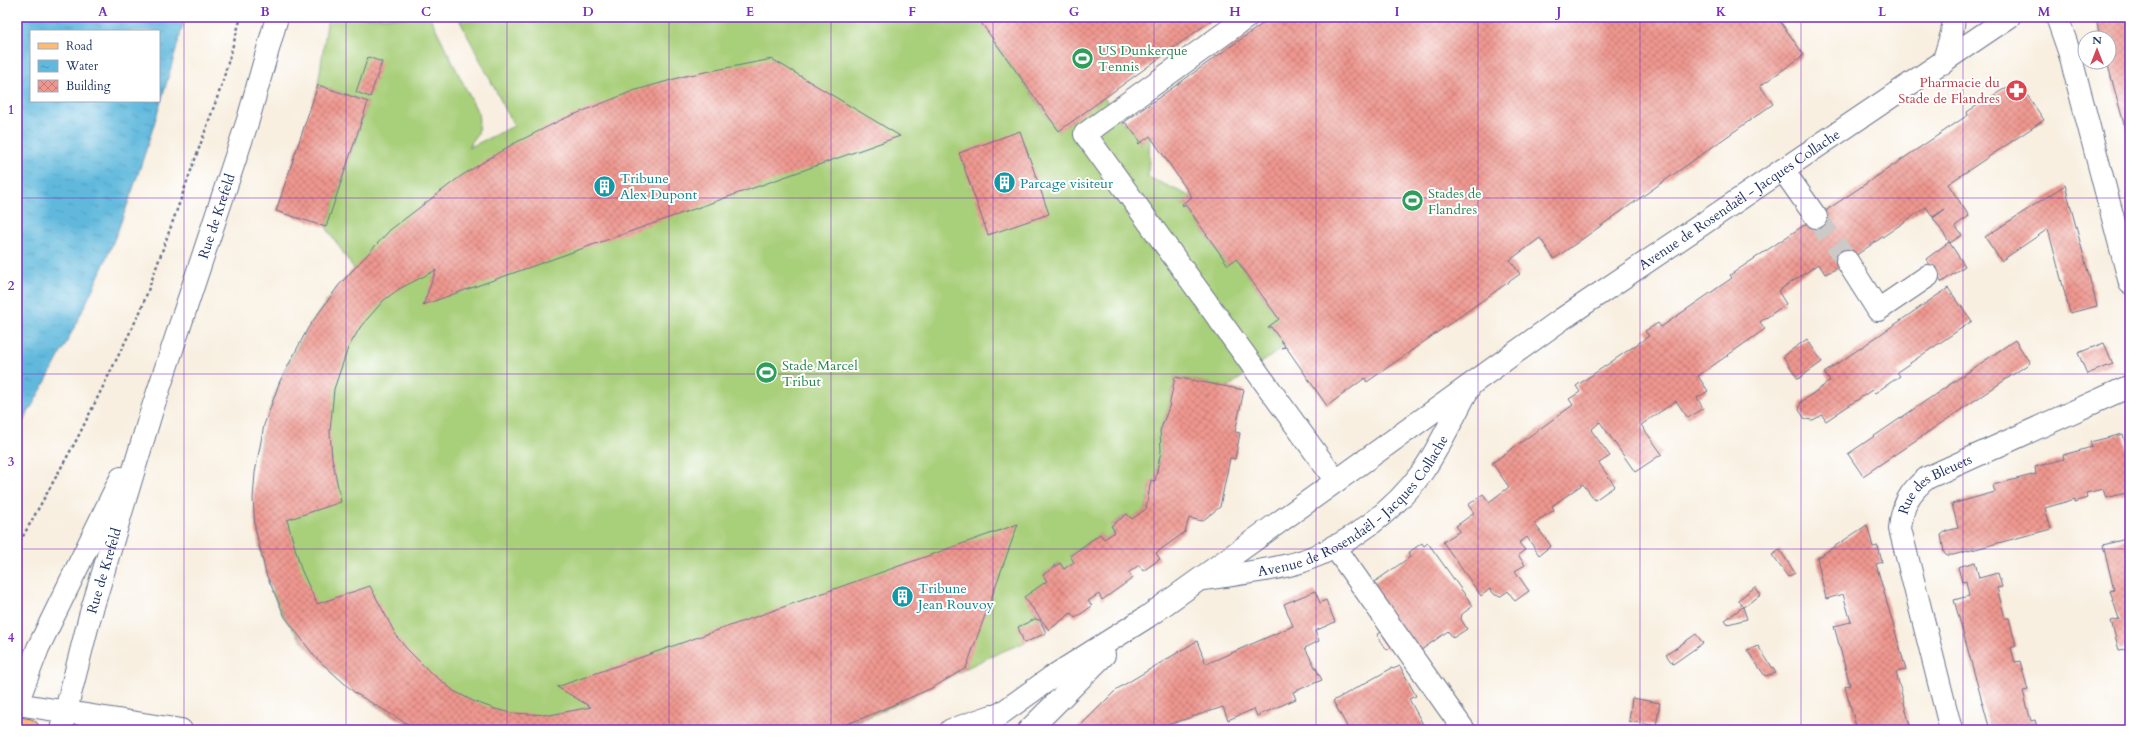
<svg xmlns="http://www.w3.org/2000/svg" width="2147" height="747" font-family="Cardo,serif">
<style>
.grass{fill:#a8cf79;stroke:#627f6c}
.water{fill:url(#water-ripples);stroke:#3e749e;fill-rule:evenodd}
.building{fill:url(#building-cross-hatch)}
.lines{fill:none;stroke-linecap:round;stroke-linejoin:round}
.minor-tunnel{stroke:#ccc9c6;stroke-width:22;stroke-dasharray:22 11;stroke-linecap:butt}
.minor-casing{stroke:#68728c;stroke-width:24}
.major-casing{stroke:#68728c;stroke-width:24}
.path{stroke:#68728c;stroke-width:2.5;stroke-dasharray:3 3;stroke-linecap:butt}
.minor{stroke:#fff;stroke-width:22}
.major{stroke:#ffbb71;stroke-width:22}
.grid{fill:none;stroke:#7b2cbf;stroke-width:1;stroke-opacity:0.55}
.labels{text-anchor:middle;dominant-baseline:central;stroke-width:4;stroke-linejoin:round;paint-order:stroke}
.leisure-label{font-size:14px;fill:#27864d;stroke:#fff;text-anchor:start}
.health-label{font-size:14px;fill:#be3a42;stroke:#fff;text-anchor:end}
.culture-label{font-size:14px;fill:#0d838f;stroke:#fff;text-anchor:start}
.street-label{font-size:14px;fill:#1b2f5e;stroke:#fff}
.neatline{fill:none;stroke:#7b2cbf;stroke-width:1.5}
.grid-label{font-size:13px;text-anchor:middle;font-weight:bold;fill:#7b2cbf}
</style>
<defs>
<pattern id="water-ripples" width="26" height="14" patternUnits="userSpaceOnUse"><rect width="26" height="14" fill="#60b9dd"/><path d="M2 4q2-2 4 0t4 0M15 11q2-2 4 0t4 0" fill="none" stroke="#4e97b6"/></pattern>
<pattern id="building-cross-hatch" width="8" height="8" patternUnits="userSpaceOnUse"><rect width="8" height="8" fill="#ef978f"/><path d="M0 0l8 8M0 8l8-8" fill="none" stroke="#c17c78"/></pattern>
</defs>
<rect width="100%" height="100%" fill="#fff"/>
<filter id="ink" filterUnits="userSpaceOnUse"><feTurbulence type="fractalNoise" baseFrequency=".025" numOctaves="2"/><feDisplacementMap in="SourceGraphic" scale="8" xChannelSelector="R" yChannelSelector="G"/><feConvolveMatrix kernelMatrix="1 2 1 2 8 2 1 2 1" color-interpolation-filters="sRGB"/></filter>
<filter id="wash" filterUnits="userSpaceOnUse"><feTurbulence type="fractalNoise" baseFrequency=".012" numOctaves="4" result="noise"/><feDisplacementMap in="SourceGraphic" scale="16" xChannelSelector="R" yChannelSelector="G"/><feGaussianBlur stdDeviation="0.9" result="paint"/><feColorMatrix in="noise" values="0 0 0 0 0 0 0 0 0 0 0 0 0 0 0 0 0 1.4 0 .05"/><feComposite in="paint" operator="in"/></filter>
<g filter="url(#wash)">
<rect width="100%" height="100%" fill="#f8efe0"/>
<path class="grass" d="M328,17H430L479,115L478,133L468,148L514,126L458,17H977L1058,131L1104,98L1123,123H1126L1140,141L1139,144L1150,136L1148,177L1192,197L1182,204L1183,206L1185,204L1227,265L1236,259L1279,319L1268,327H1271L1285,346L1228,387L1175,377L1169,407L1160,431L1161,451L1155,481H1151L1146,509L1132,519L1127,514L1111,525L1115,532L1104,539L1100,534L1070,555L1074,562L1064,569L1059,563L1043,575L1047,581L1025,597L1038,616L1046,633C1020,645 991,655 965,669C922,692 878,716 831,730H421C366,705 319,669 285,618C275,602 269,583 264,565C234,459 281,347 354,269L326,227L368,102L318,85Z"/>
<path class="water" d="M17,17H185C168,80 149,144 127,206C99,284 59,360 17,432ZM31,31H159V101H31Z"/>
<g id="blocks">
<path class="building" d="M977,17H1216L1059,131Z
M1272,17H1777L1804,55L1760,86L1773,104L1554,259L1540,238L1510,260L1520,274L1367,382L1365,378L1327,406L1286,347L1282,348L1285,346L1271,327H1268L1279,319L1236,259L1228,265L1185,204L1183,206L1182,204L1192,197L1150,136L1139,144L1138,143L1140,141L1126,123H1123Z
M2096,17H2130V134L2127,135L2107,62H2109V38H2100Z
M368,57L382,62L370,97L356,92Z
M772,59L900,136L423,305L436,270L399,289L384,300L361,326L348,348L334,389L330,432L332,458L341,502L287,520L301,569L317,604L370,586L397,637L407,649L430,672L454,691L473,701L495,709L512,713L550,715L591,707L557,687L1018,524L966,668L932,688L863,718L831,730H421L404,722L355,693L315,657L285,617L266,574L255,527L253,499L255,473L264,425L280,381L308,328L339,285L390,230L461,176L511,145L563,119L633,91L685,76Z
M2014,83L2020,84L2044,120L1948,184L1969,216L1955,226L1962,235L1950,243L1933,218L1945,209L1933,217L1926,207L1836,269L1825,274L1819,264L1778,291L1786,304L1760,322L1765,329L1698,376L1708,391L1697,398L1703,408L1688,418L1676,401L1641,425L1662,454L1635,472L1600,422L1591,430L1610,456L1599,463L1615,486L1595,500L1583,484L1552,506L1554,510L1534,523L1551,546L1539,555L1527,537L1519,543L1525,550L1518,555L1525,565L1515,571L1529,591L1515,601L1508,591L1501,596L1495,595L1490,589L1481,596L1443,542L1460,531L1456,526L1474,513L1468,505L1483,494L1489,502L1509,487L1492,463L1573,405L1569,399L1580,392L1576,386L1649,336L1645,331L1658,323L1661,327L1732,278L1730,275L1968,115L1967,112L1984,101Z
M318,85L368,102L326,227L276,211Z
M1020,131L1049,214L988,235L959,153Z
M2065,185L2097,306L2070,313L2048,229L2001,261L1985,237Z
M1949,242L1965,266L1942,282L1926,259Z
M1948,288L1972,321L1897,372L1900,376L1875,393L1872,390L1826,421L1822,415L1813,420L1805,419L1799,410L1801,402L1830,381L1824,373Z
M1807,339L1822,362L1798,379L1783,356Z
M2015,340L2030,363L1863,476L1848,454Z
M2104,343L2113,364L2087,374L2078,353Z
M1175,377L1244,390L1235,432L1240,433L1235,459L1230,458L1220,507L1202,521L1189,518L1185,532L1156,553L1160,559L1143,571L1139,565L1128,573L1133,578L1102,600L1099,594L1088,601L1092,606L1075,618L1071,613L1049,630L1024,597L1047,581L1043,575L1060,563L1064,569L1074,562L1070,556L1100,534L1104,539L1115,532L1111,526L1127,514L1132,519L1146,509L1151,480L1155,481L1161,451L1160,431L1169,407Z
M2123,434L2130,461V492L2106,498L2103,489L2086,493L2087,498L2075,502V499L2045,508L2051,529L1953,555H1947L1944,552L1941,535L1946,531L1958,528L1952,504L1995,492L1993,485L2036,474L2035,467L2064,459L2063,455L2092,447L2090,442Z
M1867,525L1873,547L1878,546L1882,562L1876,564L1906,670L1896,672L1911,730H1857L1845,686L1850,685L1834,626L1851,622L1843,594L1826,599L1817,558Z
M2130,538V664H2129L2126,649L2119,650L2111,621L2119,619L2110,591L2114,590L2103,545Z
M1422,543L1424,546L1428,543L1473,606L1462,614L1461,619L1467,629L1453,638L1448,631L1417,653L1370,585L1410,557L1408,553Z
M1780,550L1795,573L1788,577L1772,555Z
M1975,562L1979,578L1998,573L2002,587L1997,588L2005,618H2009L2016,646L2011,648L2015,662L2020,661L2028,690L2023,691L2031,721L2035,720L2038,730H1990L1954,600L1969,596L1966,581L1962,582L1958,567Z
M1755,587L1761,595L1743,607L1738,600Z
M1315,591L1320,603L1326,600L1335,622L1315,631L1319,641L1305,648L1322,680L1293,692L1296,699L1257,716L1254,709L1228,720L1223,707L1152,730H1076L1117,689L1197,641L1206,664L1293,626L1284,604Z
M1743,607L1747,619L1728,624L1725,620Z
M1035,619L1040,620L1046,633L1024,643L1018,627Z
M1384,630L1395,645L1387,650L1377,635Z
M1696,634L1703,643L1673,664L1666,655Z
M1758,646L1776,673L1765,676L1747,650Z
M1400,666L1416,696L1409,699L1425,728L1421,730H1387L1384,725L1375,730H1349L1333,701L1392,668L1393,669Z
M1632,698L1660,703L1656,726L1629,721Z"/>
</g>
</g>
<g filter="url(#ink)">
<use href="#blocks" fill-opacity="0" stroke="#68728c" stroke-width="1"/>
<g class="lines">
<path class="minor-tunnel" d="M1816,217L1847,261"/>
<defs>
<g id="minor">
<path d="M1247,17L1085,134L1336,481"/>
<path d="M2057,17L2069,51L2130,283"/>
<path d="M1943,63L1952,33L1954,17"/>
<path d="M1783,170L1816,217"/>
<path d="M1847,261L1878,310L1928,276"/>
<path d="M1334,546L1464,730"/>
<path id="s1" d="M1204,579C1236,574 1272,571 1303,561C1349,545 1395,510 1423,471C1441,445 1454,415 1469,388"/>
<path d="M17,703L38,648L121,478"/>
<path d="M17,704L181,730"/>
<path id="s2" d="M61,730L90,616L151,413L248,120L277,17"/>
<path d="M951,730L992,716"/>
<path id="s3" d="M978,730L1052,677L1147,617L1562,319L2009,17"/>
<path d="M1029,730L1104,655"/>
<path id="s4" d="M1951,730L1900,529C1902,506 1909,492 1927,478L2130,386"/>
</g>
<path id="major" d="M17,728L28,730"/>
</defs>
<use href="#minor" class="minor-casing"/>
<use href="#major" class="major-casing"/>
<path class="path" d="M17,547L77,439L141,310L221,87L241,17"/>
<use href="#minor" class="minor"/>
<use href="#major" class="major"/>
</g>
</g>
<path class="grid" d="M184,17V730M346,17V730M507,17V730M669,17V730M831,17V730M993,17V730M1154,17V730M1316,17V730M1478,17V730M1640,17V730M1801,17V730M1963,17V730M17,198H2130M17,374H2130M17,549H2130"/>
<defs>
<symbol id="stadium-disc" viewBox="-11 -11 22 22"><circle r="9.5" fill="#2e9e5b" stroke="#fff"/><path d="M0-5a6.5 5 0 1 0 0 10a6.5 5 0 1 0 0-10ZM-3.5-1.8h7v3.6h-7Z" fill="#fff"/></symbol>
<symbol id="pharmacy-disc" viewBox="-11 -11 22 22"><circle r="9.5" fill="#e0444e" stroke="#fff"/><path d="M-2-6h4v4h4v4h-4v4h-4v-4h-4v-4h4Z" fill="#fff"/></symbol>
<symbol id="building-disc" viewBox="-11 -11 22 22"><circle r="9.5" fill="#0f9aa8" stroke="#fff"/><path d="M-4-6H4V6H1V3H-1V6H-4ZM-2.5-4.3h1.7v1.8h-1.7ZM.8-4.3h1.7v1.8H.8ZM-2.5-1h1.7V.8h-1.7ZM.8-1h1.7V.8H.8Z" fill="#fff"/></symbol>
</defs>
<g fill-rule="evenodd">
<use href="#stadium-disc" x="1070" y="46" width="25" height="25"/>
<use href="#pharmacy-disc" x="2004" y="78" width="25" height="25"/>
<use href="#building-disc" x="992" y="170" width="25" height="25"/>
<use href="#building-disc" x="592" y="174" width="25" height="25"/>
<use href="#stadium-disc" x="1400" y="188" width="25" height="25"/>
<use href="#stadium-disc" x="754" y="360" width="25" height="25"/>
<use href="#building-disc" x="890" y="584" width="25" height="25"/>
</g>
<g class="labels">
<g class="leisure-label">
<text x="1098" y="50">US Dunkerque<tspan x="1098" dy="16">Tennis</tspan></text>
<text x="1428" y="193">Stades de<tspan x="1428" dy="16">Flandres</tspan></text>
<text x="782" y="365">Stade Marcel<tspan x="782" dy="16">Tribut</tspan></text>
</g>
<g class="health-label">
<text x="2000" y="82">Pharmacie du<tspan x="2000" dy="16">Stade de Flandres</tspan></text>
</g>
<g class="culture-label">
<text x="620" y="178">Tribune<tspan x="620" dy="16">Alex Dupont</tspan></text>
<text x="1020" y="183">Parcage visiteur</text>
<text x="918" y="588">Tribune<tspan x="918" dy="16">Jean Rouvoy</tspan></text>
</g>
<g class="street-label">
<text stroke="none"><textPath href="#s3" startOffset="928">Avenue de Rosendaël - Jacques Collache</textPath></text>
<text stroke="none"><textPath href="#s2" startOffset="537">Rue de Krefeld</textPath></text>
<text stroke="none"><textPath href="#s4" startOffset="269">Rue des Bleuets</textPath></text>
<text stroke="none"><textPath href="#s1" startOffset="174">Avenue de Rosendaël - Jacques Collache</textPath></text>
<text stroke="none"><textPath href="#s2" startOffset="165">Rue de Krefeld</textPath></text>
</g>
</g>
<rect width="2147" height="747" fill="none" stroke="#fff" stroke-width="44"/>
<rect x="30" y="30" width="130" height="72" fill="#ffffff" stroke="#a4acbf"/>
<rect x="38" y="43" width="20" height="6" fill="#ffbb71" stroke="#a4acbf"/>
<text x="66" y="50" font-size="12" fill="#1b2f5e">Road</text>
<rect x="38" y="60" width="20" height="12" fill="url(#water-ripples)" stroke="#a4acbf"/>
<text x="66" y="70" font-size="12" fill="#1b2f5e">Water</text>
<rect x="38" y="80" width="20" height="12" fill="url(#building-cross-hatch)" stroke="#a4acbf"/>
<text x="66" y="90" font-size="12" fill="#1b2f5e">Building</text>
<g transform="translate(2097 50)"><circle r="19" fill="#ffffff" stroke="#a4acbf"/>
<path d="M0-3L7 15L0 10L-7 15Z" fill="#d1495b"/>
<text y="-6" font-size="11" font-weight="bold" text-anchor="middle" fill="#1b2f5e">N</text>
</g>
<rect x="22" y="22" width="2103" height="703" class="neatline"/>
<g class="grid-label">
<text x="103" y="16">A</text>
<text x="265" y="16">B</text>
<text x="426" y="16">C</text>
<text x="588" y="16">D</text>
<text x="750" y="16">E</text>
<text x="912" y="16">F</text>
<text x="1074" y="16">G</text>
<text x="1235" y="16">H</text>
<text x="1397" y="16">I</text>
<text x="1559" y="16">J</text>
<text x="1721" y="16">K</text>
<text x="1882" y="16">L</text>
<text x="2044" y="16">M</text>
<text x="11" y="114">1</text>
<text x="11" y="290">2</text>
<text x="11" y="466">3</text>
<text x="11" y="642">4</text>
</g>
</svg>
